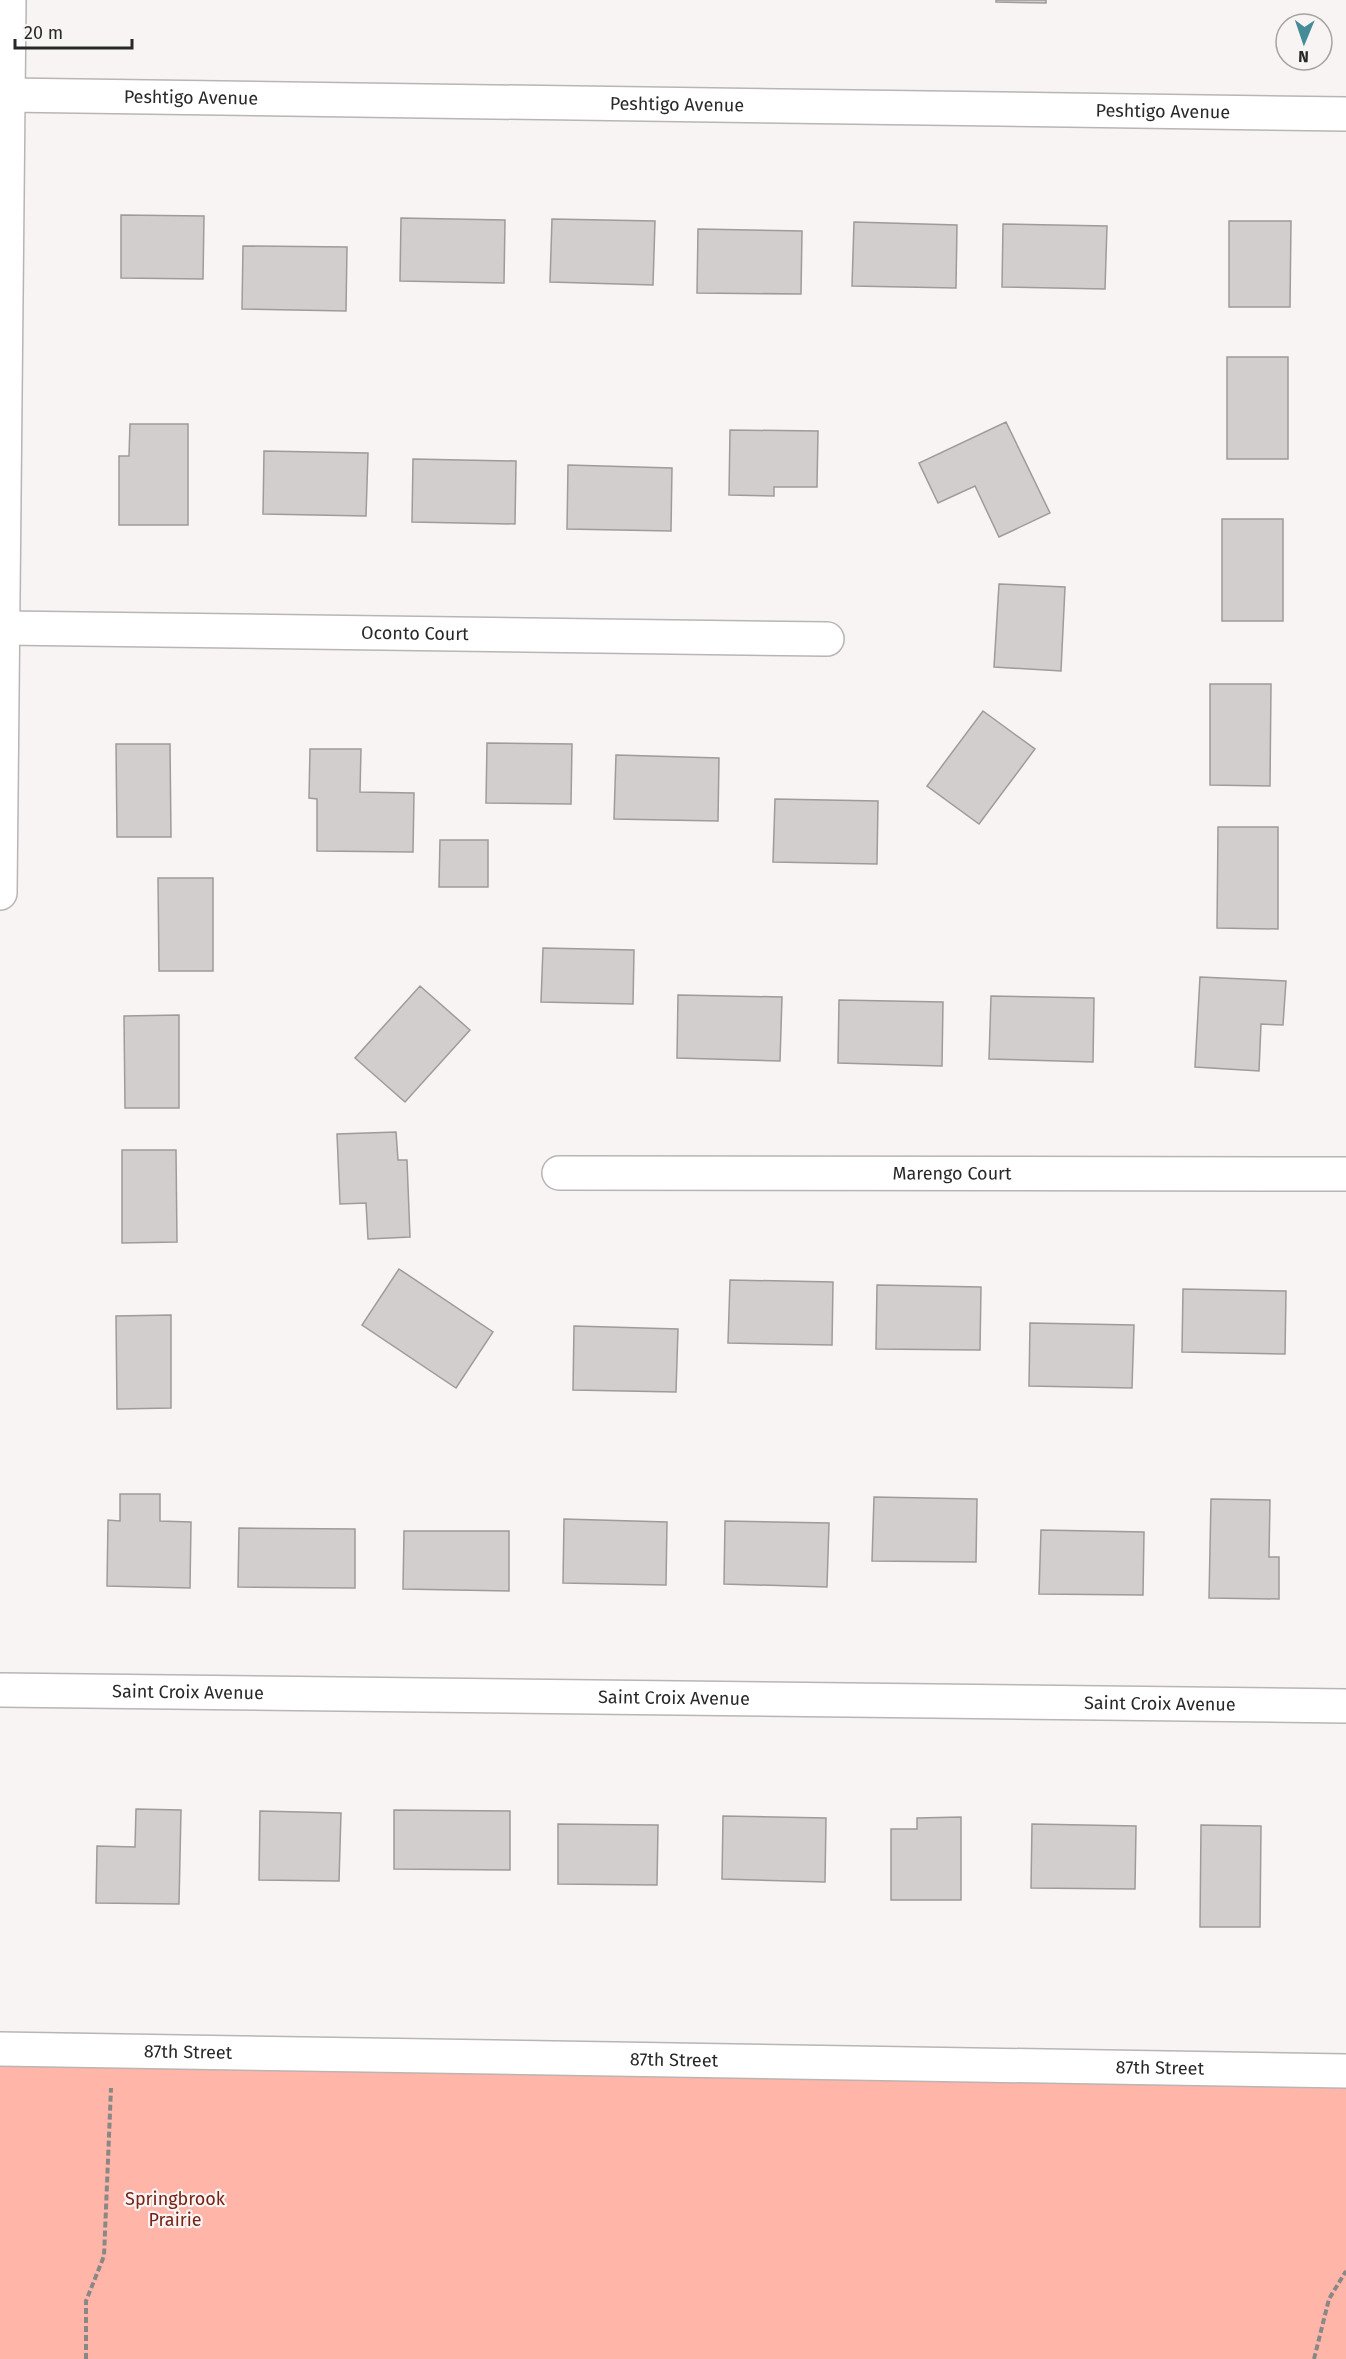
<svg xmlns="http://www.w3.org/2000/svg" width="1346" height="2359" font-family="'Fira Sans',sans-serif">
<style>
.green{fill:#ffb6a8}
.building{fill:#d2cece;stroke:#9e9b9a;stroke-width:1.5}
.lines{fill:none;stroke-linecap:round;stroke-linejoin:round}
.minor-casing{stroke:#b8b5b4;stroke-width:36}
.tertiary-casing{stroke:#b8b5b4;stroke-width:36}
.path{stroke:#8a8787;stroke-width:4;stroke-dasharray:6 3;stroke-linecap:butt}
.minor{stroke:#fff;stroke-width:33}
.tertiary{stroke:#fff;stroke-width:33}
.labels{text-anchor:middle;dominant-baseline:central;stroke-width:4.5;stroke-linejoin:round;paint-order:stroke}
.street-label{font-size:18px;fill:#292828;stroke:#f8f4f4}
.park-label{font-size:18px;fill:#792316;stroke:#f8f4f4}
</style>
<rect width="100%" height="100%" fill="#f8f4f4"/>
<path class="green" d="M0,2057L1346,2075V2359H0Z"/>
<path class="building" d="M996,0H1046V3L996,2Z
M121,215L204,216L203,279L121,278Z
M401,218L505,220L504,283L400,281Z
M552,219L655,221L653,285L550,282Z
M1229,221H1291L1290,307H1229Z
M854,222L957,225L956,288L852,286Z
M1003,224L1107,226L1105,289L1002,287Z
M698,229L802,231L801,294L697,293Z
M243,246L347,247L346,311L242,309Z
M1227,357H1288V459H1227Z
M1006,422L1050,513L999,537L975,486L938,503L919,463Z
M130,424H188V525H119V456H129Z
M730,430L818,431L817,487H774V496L729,495Z
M264,451L368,453L366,516L263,514Z
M413,459L516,461L515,524L412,522Z
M568,465L672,468L671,531L567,529Z
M1222,519H1283V621H1222Z
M999,584L1065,587L1061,671L994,667Z
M1210,684H1271L1270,786L1210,785Z
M983,711L1035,749L979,824L927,786Z
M487,743L572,744L571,804L486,803Z
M116,744H170L171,837H117Z
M310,749H361L360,792L414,793L413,852L317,851V799L309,798Z
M616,755L719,758L718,821L614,819Z
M775,799L878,801L877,864L773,862Z
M1218,827H1278V929L1217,928Z
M440,840H488V887H439Z
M158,878H213V971H159Z
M543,948L634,950L633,1004L541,1002Z
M1200,977L1286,981L1283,1025L1261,1024L1259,1071L1195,1067Z
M420,986L470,1030L405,1102L355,1058Z
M678,995L782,997L780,1061L677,1058Z
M991,996L1094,998L1093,1062L989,1059Z
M839,1000L943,1002L942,1066L838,1063Z
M179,1015V1108H125L124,1016Z
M396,1132L398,1160H407L410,1237L368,1239L366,1203L340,1204L337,1134Z
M122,1150H176L177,1242L122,1243Z
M399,1269L493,1332L456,1388L362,1325Z
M730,1280L833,1282L832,1345L728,1343Z
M877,1285L981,1287L980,1350L876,1349Z
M1183,1289L1286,1291L1285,1354L1182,1352Z
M171,1315V1408L117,1409L116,1316Z
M1030,1323L1134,1325L1132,1388L1029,1386Z
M574,1326L678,1329L676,1392L573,1390Z
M120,1494H160V1521L191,1522L190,1588L107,1586L108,1520L120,1521Z
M874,1497L977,1499L976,1562L872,1561Z
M1211,1499L1270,1500L1269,1557H1279V1599L1209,1598Z
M564,1519L667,1522L666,1585L563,1583Z
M725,1521L829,1523L827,1587L724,1584Z
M239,1528L355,1529V1588L238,1587Z
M1041,1530L1144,1532L1143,1595L1039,1594Z
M404,1531H509V1591L403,1589Z
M136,1809L181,1810L179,1904L96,1903L97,1846L135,1847Z
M394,1810L510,1811V1870L394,1869Z
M260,1811L341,1813L339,1881L259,1880Z
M723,1816L826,1818L825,1882L722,1879Z
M961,1817V1900H891V1829H917V1818Z
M558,1824L658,1825L657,1885L558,1884Z
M1032,1824L1136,1826L1135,1889L1031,1888Z
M1201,1825L1261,1826L1260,1927H1200Z"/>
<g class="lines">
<defs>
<g id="minor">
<path id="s1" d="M7,95L1346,114"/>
<path id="s2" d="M4,628L827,639"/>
<path d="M0,893L9,0"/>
<path id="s3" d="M559,1173L1346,1174"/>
<path id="s4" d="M0,1690L1346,1706"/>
</g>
<g id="tertiary">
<path id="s5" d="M0,2049L1346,2071"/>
</g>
</defs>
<use href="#minor" class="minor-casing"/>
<use href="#tertiary" class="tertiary-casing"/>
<path class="path" d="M86,2359V2301L104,2256L111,2088
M1314,2359L1329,2299L1346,2271"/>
<use href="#minor" class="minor"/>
<use href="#tertiary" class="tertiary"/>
</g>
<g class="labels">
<g class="street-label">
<text stroke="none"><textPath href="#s1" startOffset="184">Peshtigo Avenue</textPath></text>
<text stroke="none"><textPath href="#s1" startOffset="670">Peshtigo Avenue</textPath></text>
<text stroke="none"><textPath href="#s1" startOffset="1156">Peshtigo Avenue</textPath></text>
<text stroke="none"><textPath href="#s2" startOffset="411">Oconto Court</textPath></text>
<text stroke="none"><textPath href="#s3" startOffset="393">Marengo Court</textPath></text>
<text stroke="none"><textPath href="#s4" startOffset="188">Saint Croix Avenue</textPath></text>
<text stroke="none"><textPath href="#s4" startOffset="674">Saint Croix Avenue</textPath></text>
<text stroke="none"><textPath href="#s4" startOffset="1160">Saint Croix Avenue</textPath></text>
<text stroke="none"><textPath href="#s5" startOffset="188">87th Street</textPath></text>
<text stroke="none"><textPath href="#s5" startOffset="674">87th Street</textPath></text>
<text stroke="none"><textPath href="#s5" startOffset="1160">87th Street</textPath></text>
</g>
<g class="park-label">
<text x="175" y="2199">Springbrook<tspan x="175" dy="21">Prairie</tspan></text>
</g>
</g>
<g transform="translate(1304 42) rotate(182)"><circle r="28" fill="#f8f4f4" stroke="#a5a2a2" stroke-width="1.5"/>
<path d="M0-4.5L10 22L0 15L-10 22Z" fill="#468b98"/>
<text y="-9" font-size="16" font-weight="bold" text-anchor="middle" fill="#292828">N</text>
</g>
<path d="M15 39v9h117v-9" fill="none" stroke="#292828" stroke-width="3"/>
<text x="24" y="39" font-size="18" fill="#292828" stroke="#f8f4f4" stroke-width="4.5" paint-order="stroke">20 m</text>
</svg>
